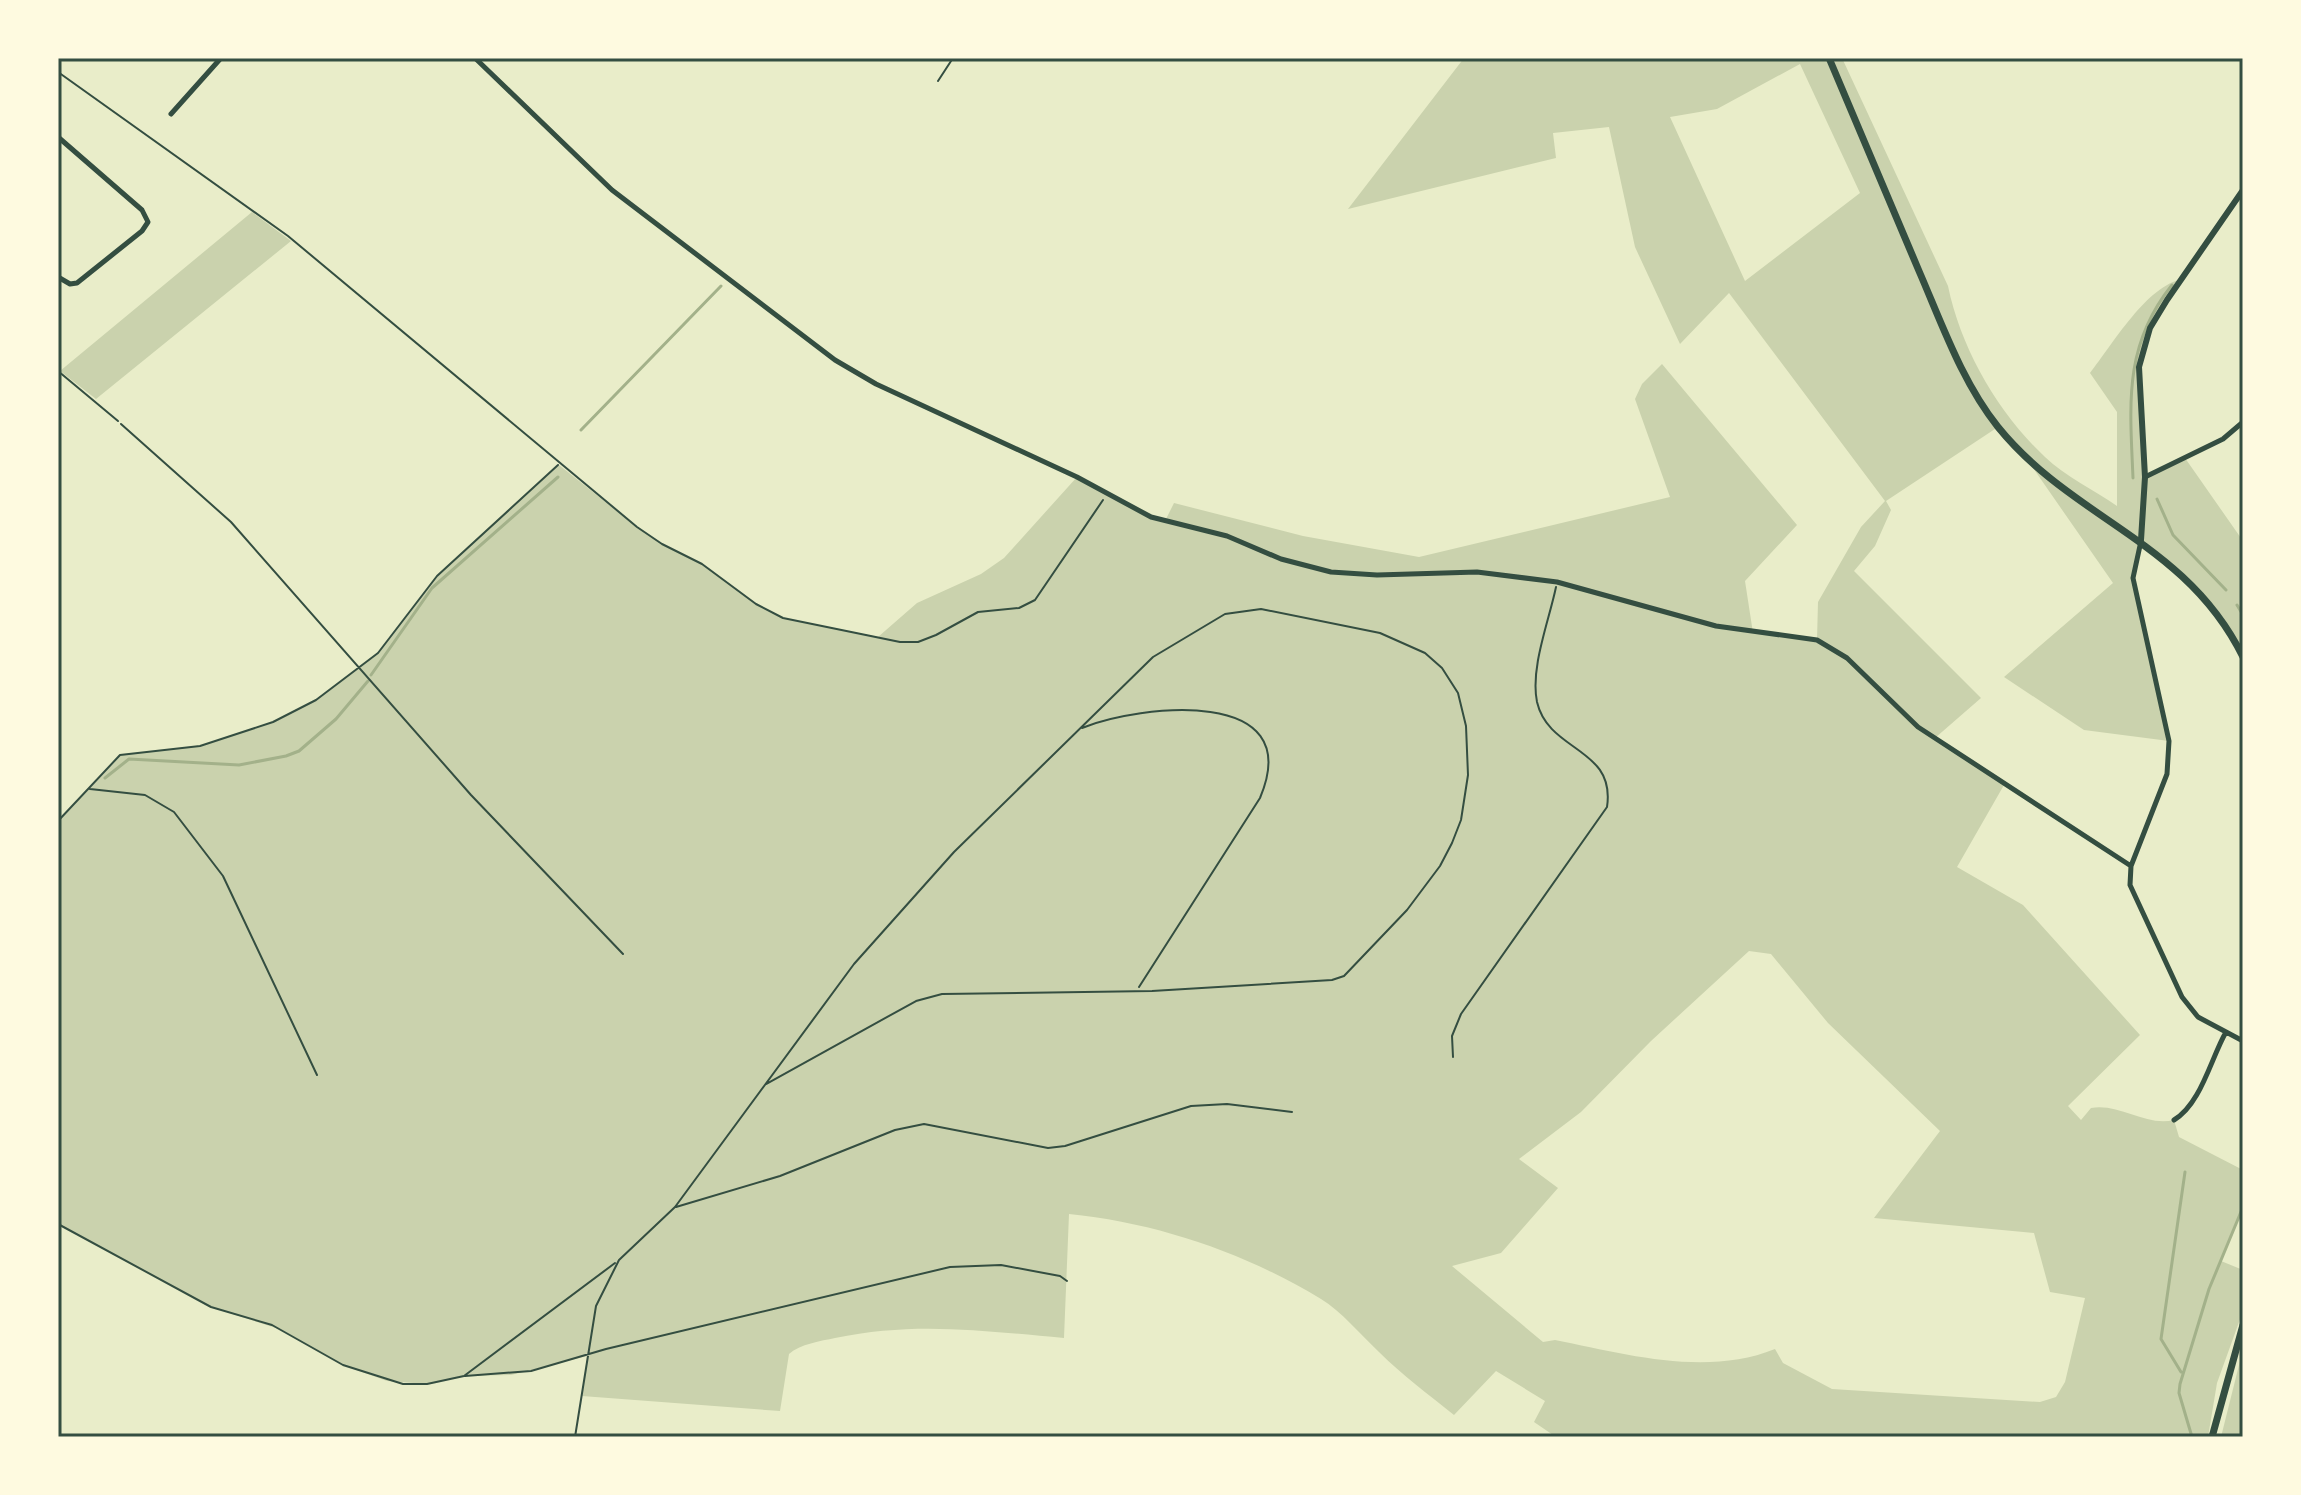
<svg xmlns="http://www.w3.org/2000/svg" width="2301" height="1495" font-family="Karla,sans-serif">
<style>
.green{fill:#cad2ad;fill-rule:evenodd}
.lines{fill:none;stroke-linecap:round;stroke-linejoin:round}
.stream{stroke:#a3b18a;stroke-width:3}
.path{stroke:#344e41;stroke-width:2}
.service{stroke:#344e41;stroke-width:2}
.minor{stroke:#344e41;stroke-width:5}
.tertiary{stroke:#344e41;stroke-width:6}
.secondary{stroke:#344e41;stroke-width:7}
.neatline{fill:none;stroke:#344e41;stroke-width:3}
</style>
<rect width="100%" height="100%" fill="#e9edc9"/>
<path class="green" d="M1464,58H1842L1948,286C1961,349 1998,413 2045,457C2065,476 2094,490 2117,506V412L2090,373C2113,344 2147,285 2183,279L2150,328L2139,367L2145,477L2185,458L2243,541V657L2216,611L2142,541L2133,578L2169,741L2084,730L2004,677L2113,583L2026,458L1998,427L1886,501L1891,510L1875,546L1854,571L1981,698L1935,738L2004,785L1957,867L2023,905L2140,1035L2068,1106L2081,1120L2091,1108C2120,1103 2146,1127 2174,1120L2179,1137L2243,1170V1207L2221,1261L2243,1270V1311L2217,1383L2208,1437H1556L1534,1422L1545,1401L1496,1371L1454,1415C1428,1394 1402,1375 1379,1352C1361,1335 1341,1311 1321,1299C1245,1253 1158,1223 1069,1214L1064,1338C983,1331 916,1321 835,1338C821,1341 800,1344 789,1354L780,1411L582,1396L587,1356L511,1375L464,1376L427,1384L387,1381L343,1365L282,1330L211,1307L58,1224V821L120,755L200,746L281,719L325,694L378,653L437,576L559,465L637,527L662,544L702,564L756,604L783,618L878,637L917,603L981,574L1004,558L1077,477L1165,521L1174,503L1303,536L1419,557L1670,497L1635,399L1642,384L1662,364L1797,525L1745,581L1753,633L1817,640L1818,602L1861,527L1885,501L1729,293L1680,344L1635,247L1609,127L1553,133L1556,158L1348,209ZM1800,64L1860,193L1745,281L1670,117L1717,109ZM1749,951L1771,954L1828,1023L1940,1131L1874,1218L2034,1233L2050,1292L2085,1298L2065,1382L2056,1397L2040,1402L1832,1389L1783,1363L1775,1349C1706,1377 1625,1354 1555,1340L1543,1342L1452,1266L1501,1253L1558,1188L1519,1159L1581,1112L1651,1041Z
M252,212L291,241L96,399L60,371Z
M2243,1349V1437H2221Z"/>
<g class="lines">
<path class="stream" d="M581,430L721,286
M2133,478C2130,405 2123,346 2172,285
M2157,499L2173,535L2226,590
M2237,605L2243,615
M371,675L432,588L558,477
M105,778L129,759L239,765L286,756L299,751L336,719L368,681
M2181,1372L2161,1339L2185,1172
M2192,1437L2179,1393L2180,1384L2209,1289L2243,1207"/>
<path class="path" d="M58,72L288,236L637,527L662,544L702,564L756,604L783,618L900,642H918L936,635L978,612L1019,608L1035,600L1103,500
M938,81L953,58
M121,424L231,522L471,795L623,954
M1082,728C1139,705 1308,685 1260,798L1139,987
M90,789L145,795L174,812L223,876L317,1075
M58,821L120,755L200,746L273,722L316,700L378,653L437,576L558,465
M1453,1057L1452,1036L1461,1014L1607,807C1616,747 1549,753 1537,702C1530,668 1549,621 1556,587
M676,1207L780,1176L895,1130L924,1124L1048,1148L1065,1146L1191,1106L1227,1104L1292,1112
M58,1224L211,1307L272,1325L343,1365L403,1384H427L464,1376L615,1263
M465,1376L531,1371L606,1349L950,1267L1001,1265L1060,1276L1067,1281
M575,1437L596,1306L619,1260L675,1207L854,964L954,852L1153,657L1225,614L1261,609L1380,633L1425,653L1442,668L1458,693L1466,726L1468,775L1461,820L1452,843L1440,866L1407,910L1344,976L1332,980L1152,991L942,994L916,1001L766,1084"/>
<path class="service" d="M58,371L118,421"/>
<path class="minor" d="M475,58L612,190L835,360L876,384L1077,477L1151,517L1227,536L1281,559L1331,572L1377,575L1477,572L1557,582L1716,626L1817,640L1847,658L1918,727L2131,866
M171,114L221,58
M58,137L142,210L148,222L142,231L77,283L70,284L58,277
M2145,477L2223,439L2243,422
M2141,541L2133,578L2169,741L2167,774L2131,866L2130,885L2182,997L2198,1017L2243,1041
M2174,1120C2201,1104 2211,1058 2226,1032"/>
<path class="tertiary" d="M2141,540L2145,477L2139,367L2150,328L2167,300L2243,190"/>
<path class="secondary" d="M1829,58C1859,129 1889,200 1919,271C1942,324 1962,382 1998,427C2073,520 2186,541 2243,657
M2212,1437L2243,1325"/>
</g>
<rect width="2301" height="1495" fill="none" stroke="#fefae0" stroke-width="120"/>
<rect x="60" y="60" width="2181" height="1375" class="neatline"/>
</svg>
